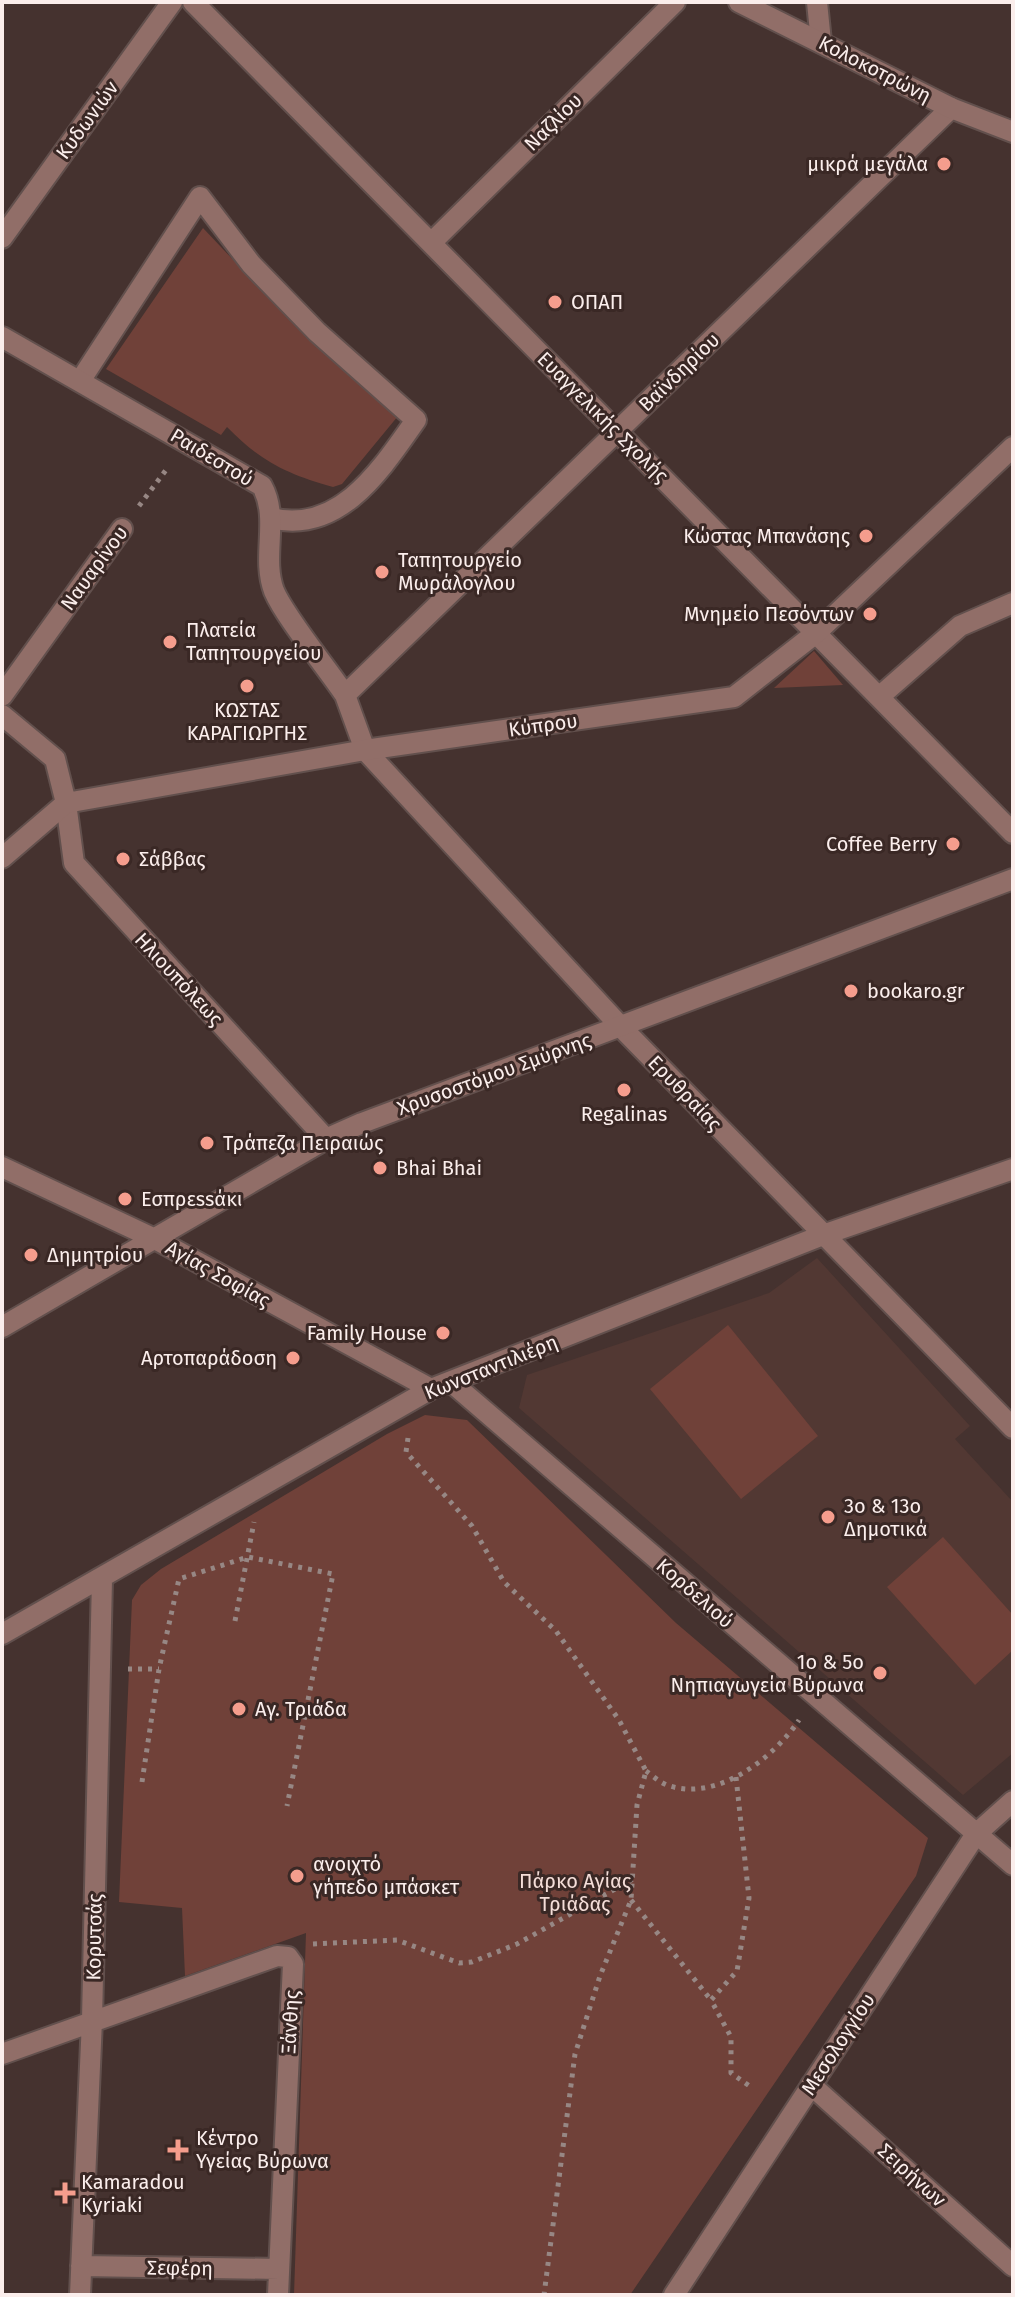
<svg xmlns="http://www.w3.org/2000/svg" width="1015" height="2297" font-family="'Fira Sans',sans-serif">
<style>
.built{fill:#523833}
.green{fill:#704139}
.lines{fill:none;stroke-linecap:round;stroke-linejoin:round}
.pedestrian-casing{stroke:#62504d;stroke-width:24}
.minor-casing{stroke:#62504d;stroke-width:24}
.tertiary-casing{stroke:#62504d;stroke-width:24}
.path{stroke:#978784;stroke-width:5;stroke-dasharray:4 6;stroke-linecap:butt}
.pedestrian{stroke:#916e68;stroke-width:20}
.minor{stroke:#916e68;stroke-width:20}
.tertiary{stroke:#916e68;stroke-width:20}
.poi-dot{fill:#f59d8d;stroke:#3a2825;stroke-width:3}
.labels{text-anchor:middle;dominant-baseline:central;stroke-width:6;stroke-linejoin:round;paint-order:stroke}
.street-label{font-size:20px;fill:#fbeeec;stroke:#3a2825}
.poi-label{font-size:20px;fill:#fbeeec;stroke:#3a2825;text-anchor:start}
.park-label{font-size:20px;fill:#f4ddd8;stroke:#3a2825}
</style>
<rect width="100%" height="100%" fill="#45322f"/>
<path class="built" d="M817,1258L970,1426L955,1439L1013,1502V1753L963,1795L519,1408L527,1375L769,1293Z"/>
<path class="green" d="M203,228L293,323L398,416L342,484L333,487C287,474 260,461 227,427L221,435L106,369Z
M814,651L843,685L774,688Z
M728,1325L818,1436L741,1499L650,1389Z
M425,1415L467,1420L676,1623L928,1838L916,1876L630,2295H294L306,1933L185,1976L182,1908L119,1902L132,1600L141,1585L161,1569L387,1434Z
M943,1537L1013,1615V1650L975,1685L887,1587Z"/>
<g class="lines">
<defs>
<path id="pedestrian" d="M80,381L200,197L251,264L317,332L416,420C382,468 340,535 271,518"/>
<path id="minor" d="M193,2L1013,833
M817,2L821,42
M951,108L345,695L365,750L621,1027L1013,1428
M2,238L172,2
M431,243L675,2
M2,337L262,486C280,519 261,556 274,591C285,617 327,668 345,695
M2,696L122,529
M879,697L960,626L1013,603
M66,803L74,863L326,1139
M155,1239L431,1389
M451,1382L1013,1865
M2,1634L431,1389L823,1235L1013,1169
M2,2054L277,1956L288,1957L293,1964L278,2295
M811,2085L1013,2266
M81,2266L279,2269
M80,2295L92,2020L102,1579
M674,2295L976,1834L1013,1801"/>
<path id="tertiary" d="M739,2L951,108L1013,132
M2,715L55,759L66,803
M2,858L66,803L365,750L734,697L816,633L1013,447
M2,1167L155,1239
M2,1327L326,1139L362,1123L1013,879"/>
</defs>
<use href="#pedestrian" class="pedestrian-casing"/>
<use href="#minor" class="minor-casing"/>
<use href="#tertiary" class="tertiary-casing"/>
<path class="path" d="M139,506L169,466
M408,1438L406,1452L472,1526L504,1582L556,1631L619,1720L646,1771L637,1805L631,1900L600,1976L575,2054L544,2295
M235,1621L254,1522
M128,1669H159
M646,1771C652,1775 659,1782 667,1785C716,1803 774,1758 799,1720
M736,1777L749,1898L737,1971L711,2000L731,2037V2073L751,2087
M142,1782L159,1669L179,1579L248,1557L333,1574L287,1806
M631,1900L711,2000
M313,1944L397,1940L459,1963L472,1962L517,1944L633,1879"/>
<use href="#pedestrian" class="pedestrian"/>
<use href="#minor" class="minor"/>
<use href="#tertiary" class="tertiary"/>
</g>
<g class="poi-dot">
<circle cx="944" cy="164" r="8"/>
<circle cx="555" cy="302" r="8"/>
<circle cx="866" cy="536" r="8"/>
<circle cx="382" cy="572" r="8"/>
<circle cx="870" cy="614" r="8"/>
<circle cx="170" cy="642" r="8"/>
<circle cx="247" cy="686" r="8"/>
<circle cx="953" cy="844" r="8"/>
<circle cx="123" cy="859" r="8"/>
<circle cx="851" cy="991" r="8"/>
<circle cx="624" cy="1090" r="8"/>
<circle cx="207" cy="1143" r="8"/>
<circle cx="380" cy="1168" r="8"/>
<circle cx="125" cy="1199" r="8"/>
<circle cx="31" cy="1255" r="8"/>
<circle cx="443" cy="1333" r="8"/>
<circle cx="293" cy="1358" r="8"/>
<circle cx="828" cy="1517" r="8"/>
<circle cx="880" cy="1673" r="8"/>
<circle cx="239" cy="1709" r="8"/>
<circle cx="297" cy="1876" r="8"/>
<path d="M174 2138h8v8h8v8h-8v8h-8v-8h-8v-8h8z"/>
<path d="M61 2181h8v8h8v8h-8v8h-8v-8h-8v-8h8z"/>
</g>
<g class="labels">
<g class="street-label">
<text transform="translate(875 69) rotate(27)">Κολοκοτρώνη</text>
<text transform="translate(87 120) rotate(-54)">Κυδωνιών</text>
<text transform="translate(553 122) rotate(-45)">Ναζλίου</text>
<text transform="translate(679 372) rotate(-44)">Βαϊνδηρίου</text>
<text transform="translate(603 417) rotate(45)">Ευαγγελικής Σχολής</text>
<text transform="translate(212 457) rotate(31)">Ραιδεστού</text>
<text transform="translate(94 568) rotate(-54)">Ναυαρίνου</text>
<text transform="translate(543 725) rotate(-8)">Κύπρου</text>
<text transform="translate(179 979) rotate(47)">Ηλιουπόλεως</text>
<text transform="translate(494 1074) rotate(-20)">Χρυσοστόμου Σμύρνης</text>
<text transform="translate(685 1093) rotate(46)">Ερυθραίας</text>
<text transform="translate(218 1274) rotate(29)">Αγίας Σοφίας</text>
<text transform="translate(491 1367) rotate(-22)">Κωνσταντιλιέρη</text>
<text transform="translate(695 1593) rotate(41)">Κορδελιού</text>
<text transform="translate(94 1937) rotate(-89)">Κορυτσάς</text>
<text transform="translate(290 2022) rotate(-87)">Ξάνθης</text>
<text transform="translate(838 2044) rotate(-57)">Μεσολογγίου</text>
<text transform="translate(912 2175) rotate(42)">Σειρήνων</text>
<text transform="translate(180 2268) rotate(1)">Σεφέρη</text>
</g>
<g class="poi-label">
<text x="928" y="164" text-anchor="end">μικρά μεγάλα</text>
<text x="571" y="302">ΟΠΑΠ</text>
<text x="850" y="536" text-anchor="end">Κώστας Μπανάσης</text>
<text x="398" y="560">Ταπητουργείο<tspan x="398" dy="23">Μωράλογλου</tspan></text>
<text x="854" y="614" text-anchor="end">Μνημείο Πεσόντων</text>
<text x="186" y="630">Πλατεία<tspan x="186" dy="23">Ταπητουργείου</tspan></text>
<text x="247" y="710" text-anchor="middle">ΚΩΣΤΑΣ<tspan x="247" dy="23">ΚΑΡΑΓΙΩΡΓΗΣ</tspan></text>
<text x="937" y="844" text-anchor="end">Coffee Berry</text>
<text x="139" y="859">Σάββας</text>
<text x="867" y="991">bookaro.gr</text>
<text x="624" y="1114" text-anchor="middle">Regalinas</text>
<text x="223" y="1143">Τράπεζα Πειραιώς</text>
<text x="396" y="1168">Bhai Bhai</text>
<text x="141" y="1199">Εσπρεssάκι</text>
<text x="47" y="1255">Δημητρίου</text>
<text x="427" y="1333" text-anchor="end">Family House</text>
<text x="277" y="1358" text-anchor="end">Αρτοπαράδοση</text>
<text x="844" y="1506">3o &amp; 13o<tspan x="844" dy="23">Δημοτικά</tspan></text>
<text x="864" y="1662" text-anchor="end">1ο &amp; 5ο<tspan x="864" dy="23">Νηπιαγωγεία Βύρωνα</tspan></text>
<text x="255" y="1709">Αγ. Τριάδα</text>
<text x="313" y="1864">ανοιχτό<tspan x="313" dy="23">γήπεδο μπάσκετ</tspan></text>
<text x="196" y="2138">Κέντρο<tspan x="196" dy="23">Υγείας Βύρωνα</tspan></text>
<text x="81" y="2182">Kamaradou<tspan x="81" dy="23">Kyriaki</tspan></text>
</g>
<g class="park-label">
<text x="575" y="1881">Πάρκο Αγίας<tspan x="575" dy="23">Τριάδας</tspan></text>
</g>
</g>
<rect width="1015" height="2297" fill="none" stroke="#fbeeec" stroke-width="8"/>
</svg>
